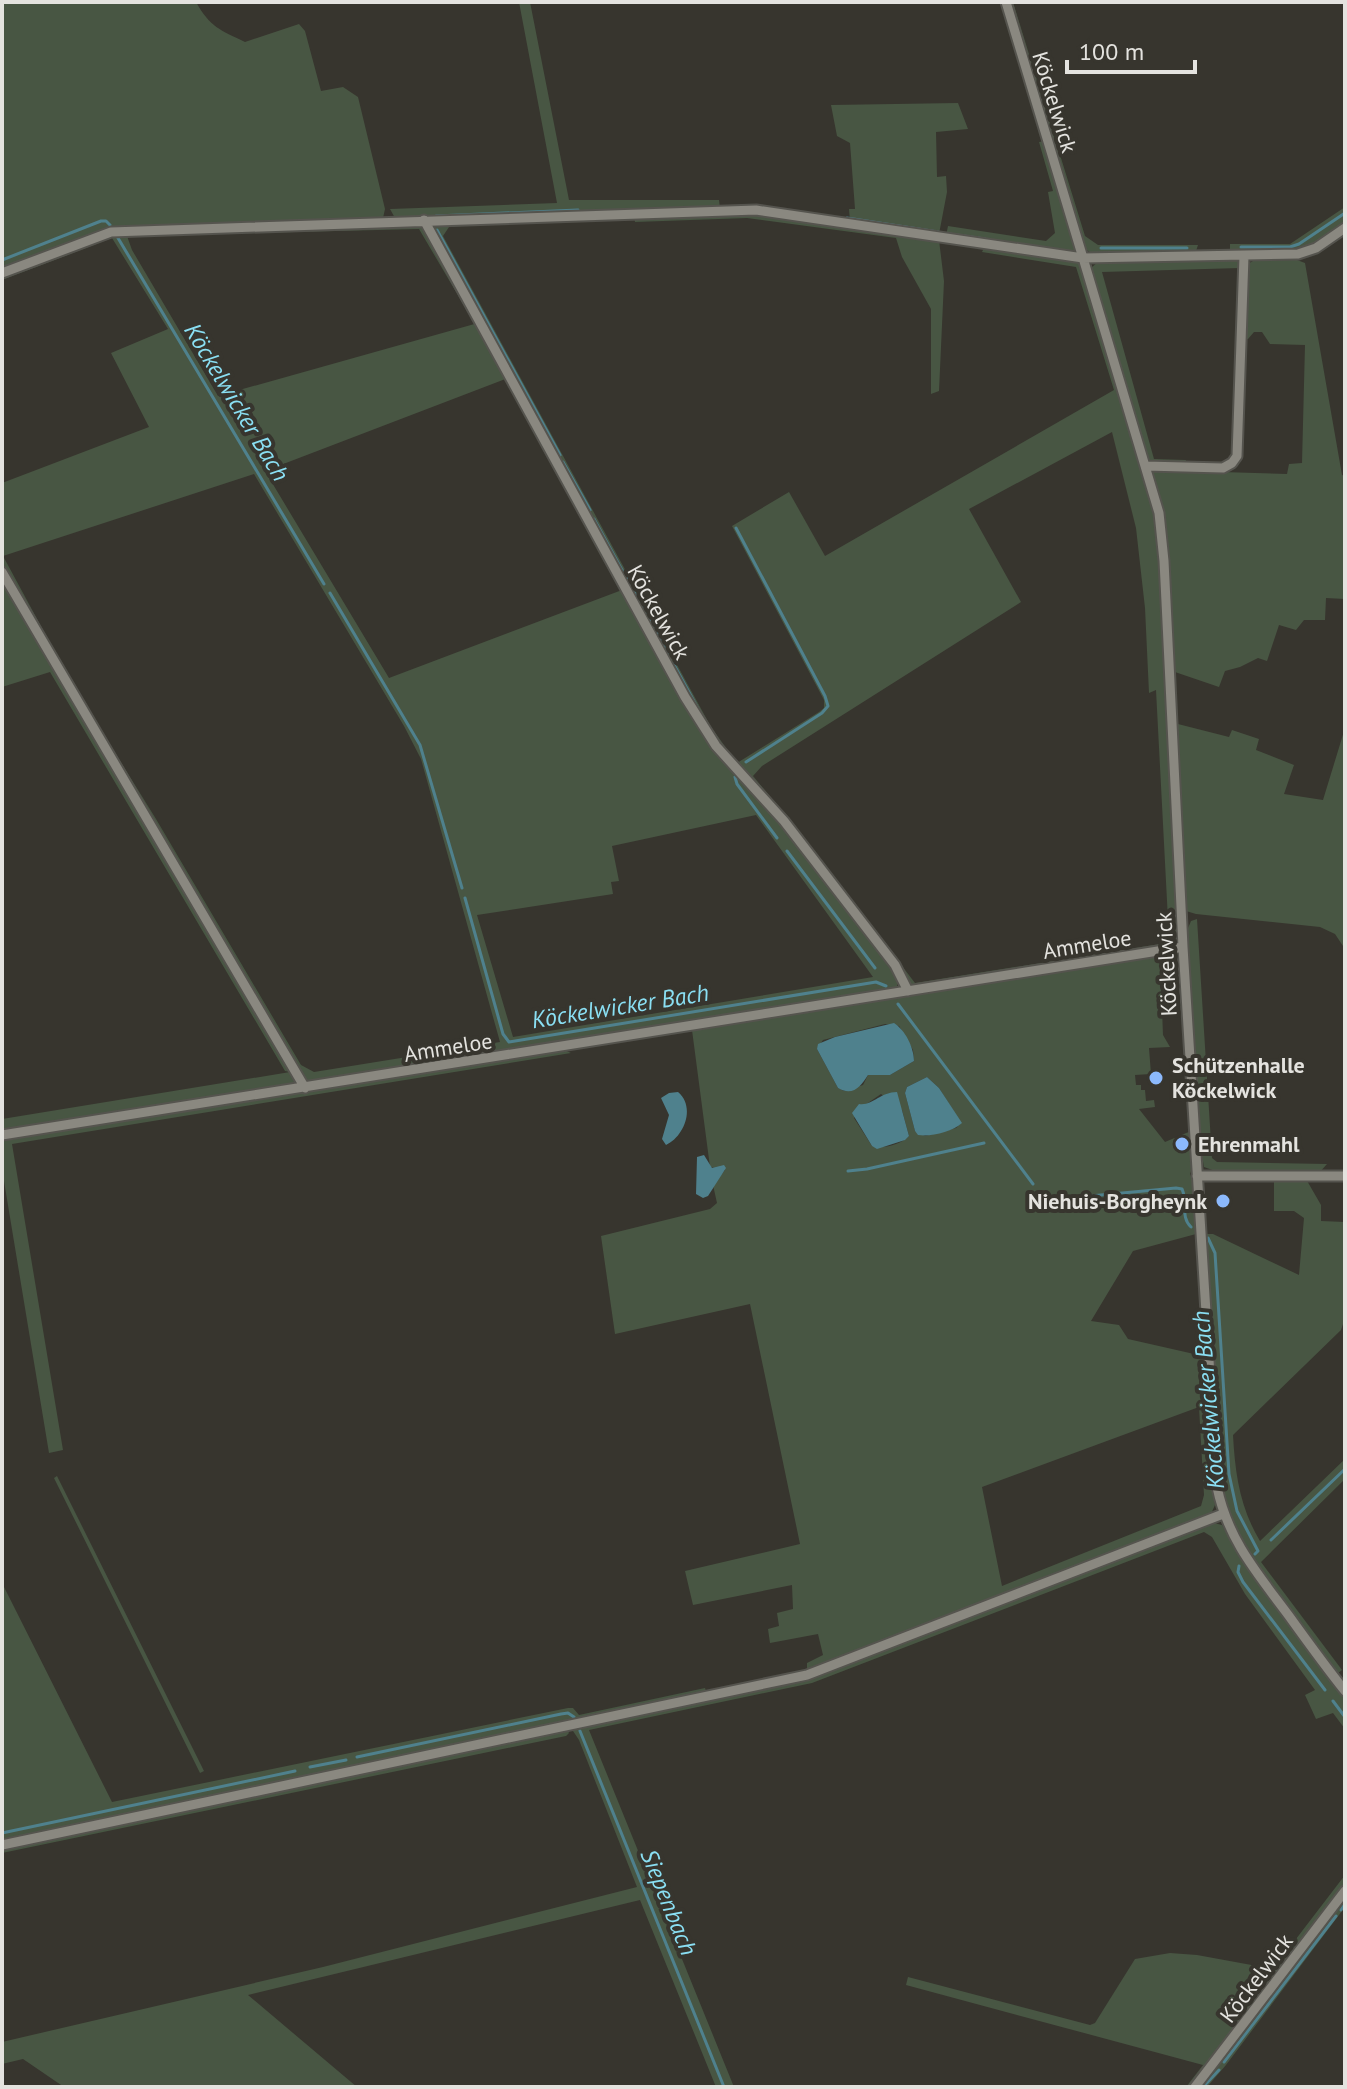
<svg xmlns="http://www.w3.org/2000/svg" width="1347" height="2089" font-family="'PT Sans',sans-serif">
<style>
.green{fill:#485643;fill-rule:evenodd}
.water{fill:#4f818d}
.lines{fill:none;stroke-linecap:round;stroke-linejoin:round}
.stream{stroke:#4f818d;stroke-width:3}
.minor-casing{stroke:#55544e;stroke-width:13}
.minor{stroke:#8a8880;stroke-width:9}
.poi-dot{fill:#8cb9fc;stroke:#37352e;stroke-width:3}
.labels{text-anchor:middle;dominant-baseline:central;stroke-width:8;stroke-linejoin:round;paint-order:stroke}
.street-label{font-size:22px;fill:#e4e3df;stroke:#37352e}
.poi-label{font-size:22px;font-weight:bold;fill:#e4e3df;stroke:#37352e;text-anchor:start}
.water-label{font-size:24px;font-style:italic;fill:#8adff3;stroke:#37352e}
</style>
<rect width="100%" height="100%" fill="#37352e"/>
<path class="green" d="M2,2H196C210,27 220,30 245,42L299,24L305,31L321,91L343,87L358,97L385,209L383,218L123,227L2,271Z
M519,2H530L569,200H719L720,208L395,218L390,209L557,203Z
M1009,2H1013L1085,236L1098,245H1198L1196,251L1190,254H1093L1085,249Z
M958,103L968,129L936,132L937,177L946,176L947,192L939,234L850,221L849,209H855L850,143L837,136L831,105Z
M1045,141L1075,245L1074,252L946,236L948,226L1046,241L1055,233L1048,192L1053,191L1039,142Z
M1345,207V225C1332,234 1317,247 1301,251C1279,256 1251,253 1230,251V244H1290Z
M744,213L781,215L939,240L944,281L939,391L931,394V309L902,257L896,238L747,218L635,222L634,217Z
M514,222L449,227L443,236L711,727L737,763L819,712L824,708V700L732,526L789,492L825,556L1114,390L1076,267L982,252L984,248L1080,263L1152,503L1160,560L1178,939L1167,947L915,987L911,984L789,825L708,732L433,228L434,225ZM1112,432L1136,528L1145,608L1149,693L1156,690L1169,939L1160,944L915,983L794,825L753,776L762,766L1021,602L969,509Z
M422,224L472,313L469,314L419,229L127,236L132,250L218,396L478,323L508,378L265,471L389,678L622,590L689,710L782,822L890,965L898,980L897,987L894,991L311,1084L305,1081L70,680L156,819L301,1065L314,1072L500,1042L421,759L404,726L254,474L3,556L49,641L46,644L2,568V483L149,427L111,353L168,329L112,238L2,280V276L110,235ZM756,815L873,977L513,1037L477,915L613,894L611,882L619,881L612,846Z
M1189,259L1237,260L1240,268L1102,272L1154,459L1186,460L1185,465L1154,463L1148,460L1091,268L1099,261Z
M1297,260L1305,263L1342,475L1345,476V599L1326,598L1325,620H1304L1296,630L1279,625L1267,661L1258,658L1240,667L1225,671L1219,687L1172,671L1152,472L1155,470L1287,474L1289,464L1302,463L1305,345L1270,344L1262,332H1254L1248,339H1244L1246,265L1253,261Z
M2,582L296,1080L294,1087L2,1135V1119L290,1072L285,1071L50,672L2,687Z
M1174,723L1229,737L1232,730L1259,739L1256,750L1294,765L1284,794L1323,800L1345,728V949L1335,934L1320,927L1196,914L1186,911Z
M1197,919L1212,1158L1217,1162L1327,1164L1319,1173L1218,1172L1204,1167L1199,1139L1186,933L1191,921Z
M1155,955L1160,958L1163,1035L1170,1047L1149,1048L1151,1074L1135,1075L1136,1085H1141V1090H1145L1146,1101L1154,1100L1155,1107L1139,1109L1165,1142L1191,1131L1193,1166L1190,1174L1193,1182L1196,1234L1133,1251L1091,1321L1119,1325L1128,1339L1203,1356L1215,1505L1210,1516L807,1673V1663L823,1655L818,1634L770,1643L768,1629L779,1626L777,1613L793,1609L792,1585L693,1605L685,1571L800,1544L750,1304L615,1334L601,1236L710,1209L717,1203L713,1185L725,1170L710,1167L692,1030ZM885,1024L899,1026L913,1050L914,1061L890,1075H868L863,1085L844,1091L838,1088L817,1049L823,1040ZM927,1077L939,1088L961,1123L956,1128L925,1136L915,1131L905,1093L907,1087ZM881,1094L902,1110L909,1136C900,1145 884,1149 872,1146L854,1118L865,1105ZM1199,1407L1204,1495L1201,1506L1002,1586L982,1487Z
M564,1050L571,1053L12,1144L63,1450L49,1453L2,1169V1141Z
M1274,1178L1306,1179L1321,1205V1221L1345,1222V1318L1341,1330L1233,1435C1235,1473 1240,1508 1260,1541L1345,1459V1479L1261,1562L1342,1670L1337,1674L1245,1551L1222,1499L1203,1234H1213L1299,1275L1304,1218L1294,1211H1274Z
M57,1476L204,1771L200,1773L54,1478Z
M1210,1522L1222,1525L1245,1564L1345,1698V1729L1333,1713L1316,1719L1305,1695L1315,1690L1245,1594L1212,1537L1204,1532L812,1683L589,1730L734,2087H716L640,1900L248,1995L357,2087H64L23,2059L2,2064V2042L323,1967L637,1887L579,1740L571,1728L802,1678Z
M2,1583L112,1802L568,1708H573L579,1715L705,1688L707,1694L2,1843Z
M567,1728L569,1733L566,1736L2,1853V1848Z
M1345,1875V1887L1192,2087H1186L1203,2065L906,1985L908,1977L1090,2025L1095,2023L1135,1959L1170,1953L1197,1955L1273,1969Z
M1345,1896V1907L1226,2065L1207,2087H1199Z"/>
<path class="water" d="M894,1023C905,1030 914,1047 914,1061L890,1075H868C861,1086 853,1097 838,1088L817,1049L818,1044L835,1037Z
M927,1077L939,1088L962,1123C952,1132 931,1137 918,1135L915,1131L905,1093L907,1087Z
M678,1092C696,1107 684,1137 666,1145L662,1139L669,1115L661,1098L669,1093Z
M897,1092L909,1136L905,1140L877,1149L872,1146L852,1113L859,1104C873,1106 880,1092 897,1092Z
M704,1155L712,1168L724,1165L726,1168L708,1196L703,1198L696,1194L697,1157Z"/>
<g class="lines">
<path class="stream" d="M436,216L578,210
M847,218L938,232
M437,230L560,455
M949,234L985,239
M118,238L324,584
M1241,247H1290L1299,244L1345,213
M1101,248H1187
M2,260L101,221H106L110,225
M563,462L590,510
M594,519L668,654
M736,528L825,696L828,706L822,713L746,762
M330,593L420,745L462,888
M673,663L702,716
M735,777L737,784L777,838
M787,851L875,968
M465,898L503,1034L509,1042L876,982L886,986
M898,1004L1033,1184
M848,1171L867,1169L984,1143
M1043,1197L1047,1200L1176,1188L1182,1189C1188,1202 1180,1217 1191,1227
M1208,1238L1215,1253L1229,1474L1237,1511L1258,1551L1255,1554
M1271,1540L1345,1469
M1239,1566L1238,1572L1243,1582L1325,1690
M1333,1701L1345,1717
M580,1731L724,2087
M357,1757L561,1714L568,1713L574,1717
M310,1767L346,1760
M2,1833L295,1771
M1341,1910L1345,1904
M1224,2062L1336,1916
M1203,2087L1219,2070"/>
<defs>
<path id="minor" d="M424,220L685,697L716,746L784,821L895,965L908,991
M1345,228L1316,248L1298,254L1083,258L1159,513L1164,561L1183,947L1217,1487C1228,1540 1257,1573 1289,1616C1307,1641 1325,1666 1345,1691
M2,273L111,232L756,210L1083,258L1006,2
M1145,466L1223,468L1232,463L1237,456L1244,256
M2,572L305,1088
M2,1135L1183,947
M1197,1176H1345
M2,1845L807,1675L1223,1514
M1195,2087L1345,1891"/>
</defs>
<use href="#minor" class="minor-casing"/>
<use href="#minor" class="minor"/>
</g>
<g class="poi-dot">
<circle cx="1156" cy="1078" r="8"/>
<circle cx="1182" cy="1144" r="8"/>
<circle cx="1223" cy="1201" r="8"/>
</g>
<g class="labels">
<g class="street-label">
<text transform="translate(1055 102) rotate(73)">Köckelwick</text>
<text transform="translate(659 612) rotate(61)">Köckelwick</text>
<text transform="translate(1087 944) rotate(-9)">Ammeloe</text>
<text transform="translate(1166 964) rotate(-93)">Köckelwick</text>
<text transform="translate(448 1047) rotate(-9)">Ammeloe</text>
<text transform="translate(1256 1978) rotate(-53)">Köckelwick</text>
</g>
<g class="poi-label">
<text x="1172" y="1065">Schützenhalle<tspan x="1172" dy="25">Köckelwick</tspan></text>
<text x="1198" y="1144">Ehrenmahl</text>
<text x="1207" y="1201" text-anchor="end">Niehuis-Borgheynk</text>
</g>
<g class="water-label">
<text transform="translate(237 402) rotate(59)">Köckelwicker Bach</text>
<text transform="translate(620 1006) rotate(-9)">Köckelwicker Bach</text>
<text transform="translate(1208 1400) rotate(-95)">Köckelwicker Bach</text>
<text transform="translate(669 1902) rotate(68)">Siepenbach</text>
</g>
</g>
<rect width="1347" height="2089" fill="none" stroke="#e4e3df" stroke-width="8"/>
<path d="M1067 60v12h128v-12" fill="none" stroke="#e4e3df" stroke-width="4"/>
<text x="1079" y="60" font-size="24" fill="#e4e3df" stroke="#37352e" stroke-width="6" paint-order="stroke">100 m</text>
</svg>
